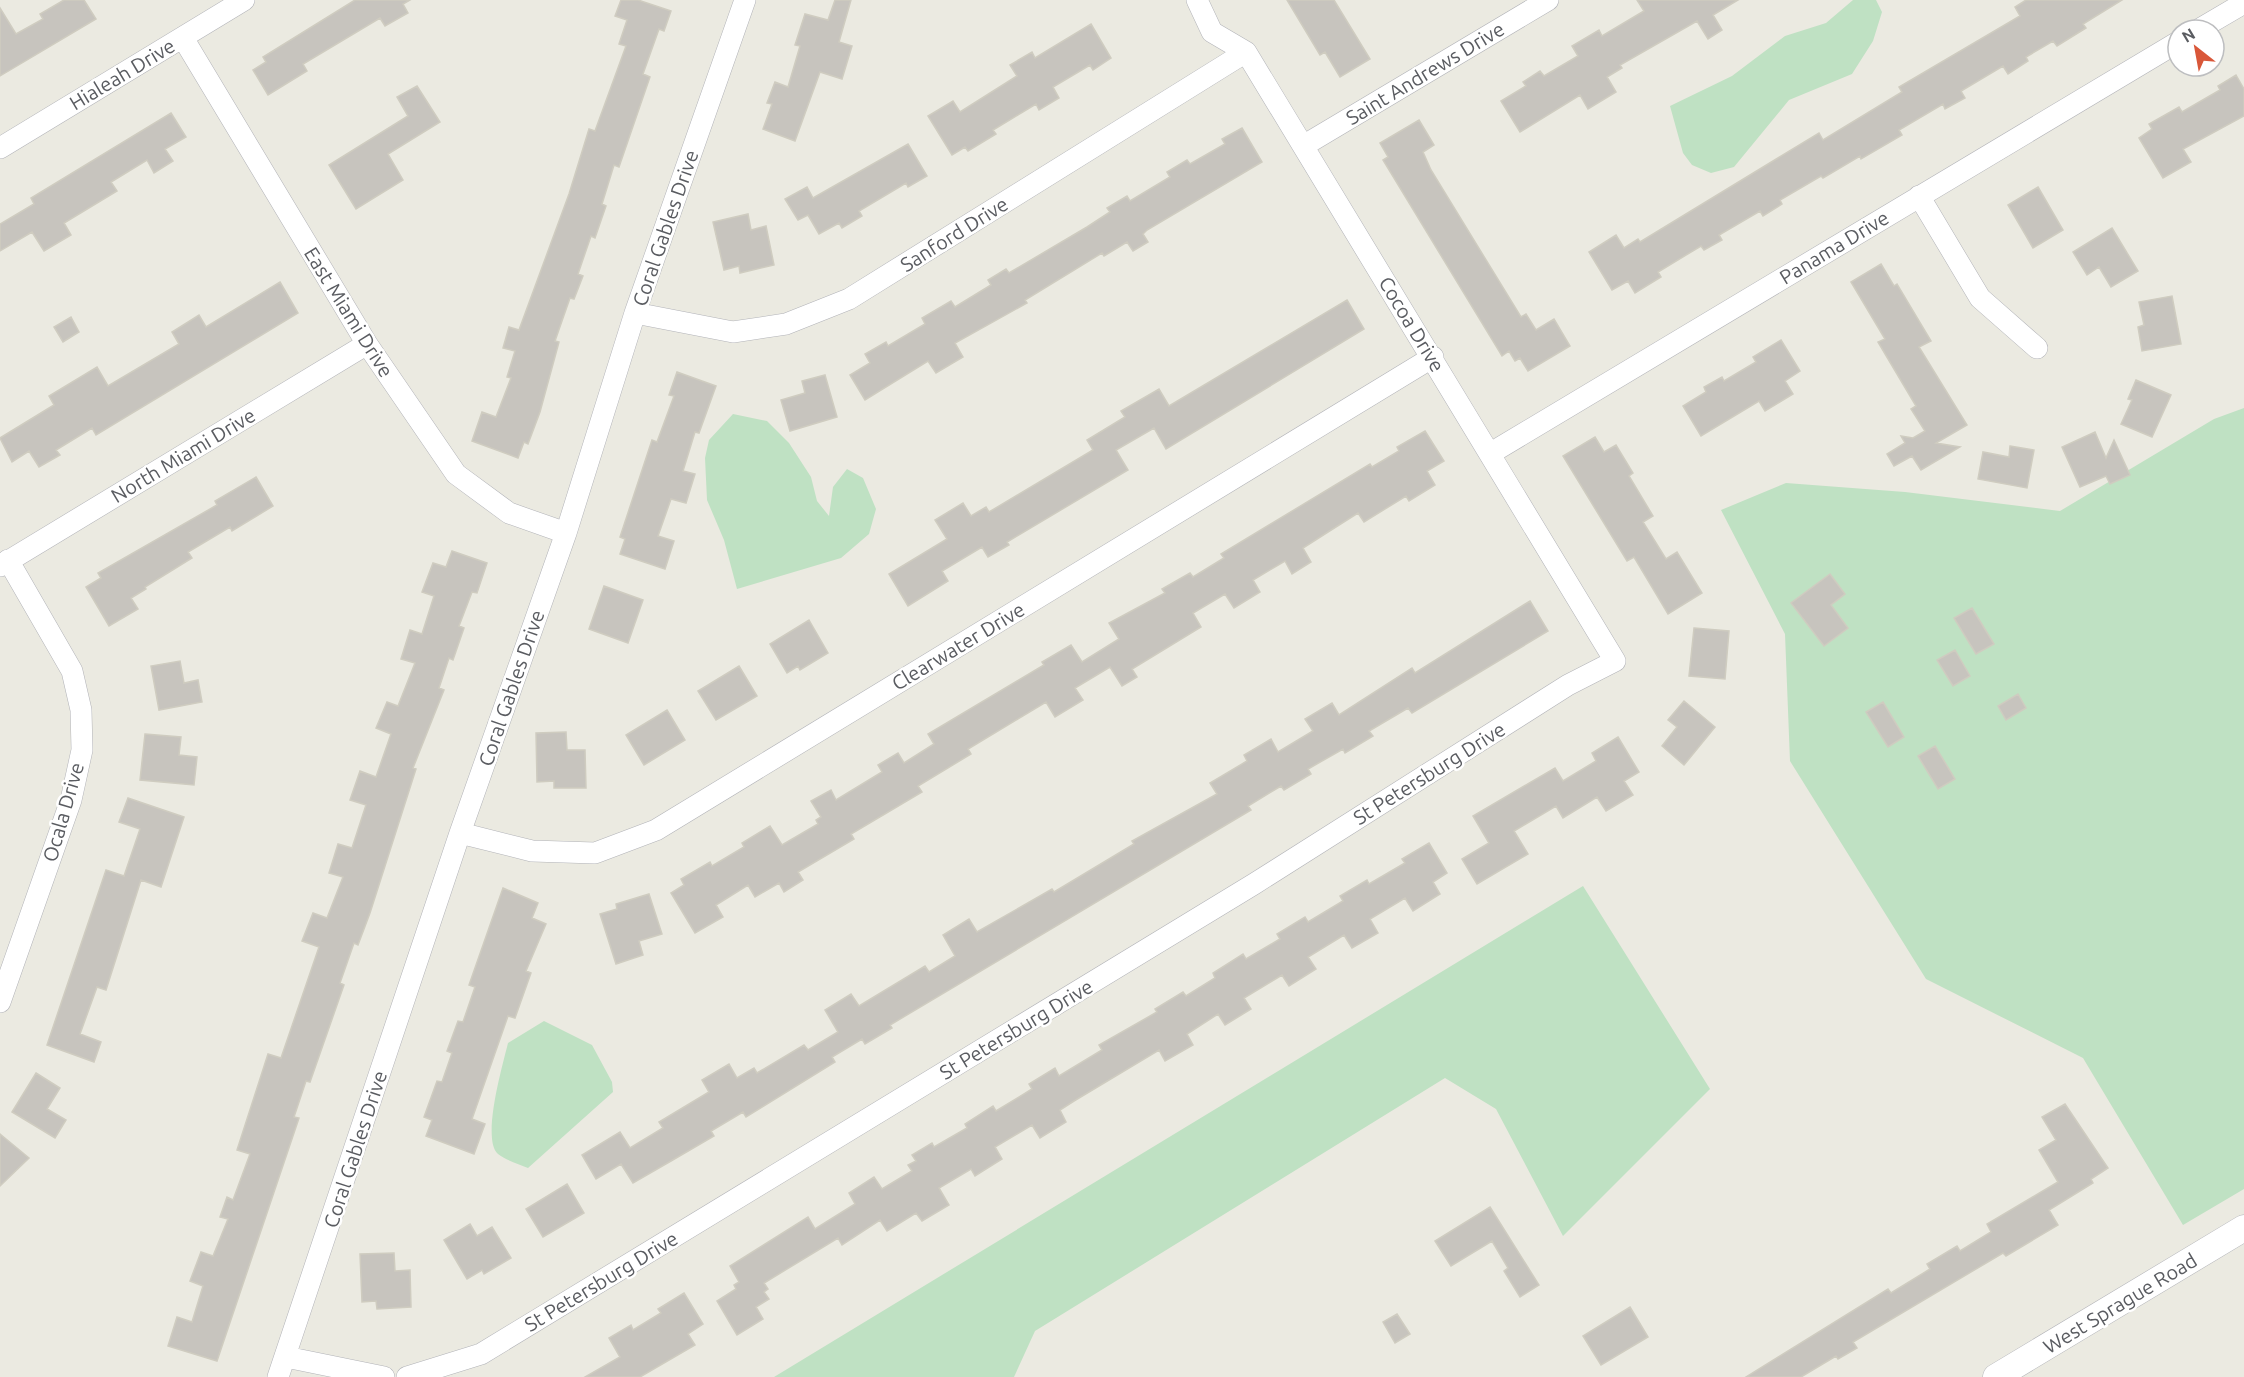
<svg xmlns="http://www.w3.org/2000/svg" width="2244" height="1377" font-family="Ubuntu,sans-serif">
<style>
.green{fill:#bfe1c3}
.building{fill:#c7c4be;stroke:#cfccc0;stroke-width:1.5}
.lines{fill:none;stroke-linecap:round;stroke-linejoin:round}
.minor-casing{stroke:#b2b3b8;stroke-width:22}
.tertiary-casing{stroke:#b2b3b8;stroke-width:27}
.minor{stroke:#fff;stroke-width:21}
.tertiary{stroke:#fff;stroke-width:26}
.labels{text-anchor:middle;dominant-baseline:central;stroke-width:5;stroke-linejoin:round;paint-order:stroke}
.street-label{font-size:20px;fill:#5a5c61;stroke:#fff}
</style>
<rect width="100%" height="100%" fill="#ebeae1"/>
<path class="green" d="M1853,0H1876L1882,12L1873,41L1852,74L1789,100L1734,167L1711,173L1692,165L1683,153L1670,106L1732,76L1785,36L1826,23Z
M2244,408V1189L2183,1225L2083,1058L1926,979L1790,761L1785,634L1721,510L1786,483L1905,492L2060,511L2214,419Z
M733,414L767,421L789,443L811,477L817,501L829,516L833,487L847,469L863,478L876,509L869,534L841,558L737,589L724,540L707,500L705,458L709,440Z
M1583,886L1710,1089L1563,1236L1496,1109L1445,1078L1035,1331L1014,1377H774Z
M544,1021L592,1045L612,1082L613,1092L528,1168C519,1164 505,1160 498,1154C481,1139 503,1064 508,1043Z"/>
<path class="building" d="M64,0H84L96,19L0,76V8L16,34L43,19L40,14Z
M355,0H410L403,4L408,13L385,26L380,18L303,64L307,71L268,95L253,70L266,62L263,57Z
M621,0H638L671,11L664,31L659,29L643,74L650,77L619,167L614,165L602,204L606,206L595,238L591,236L578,274L583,276L574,299L570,298L555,341L559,342L540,412L528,444L524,442L518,458L472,441L482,412L496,417L511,378L507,377L515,351L503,348L509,327L519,330L569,194L589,129L595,131L626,46L619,44L627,20L615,16Z
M835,0H851L839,42L852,46L842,79L820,72L795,141L763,129L772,104L767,103L775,82L788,87L800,46L795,45L805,14L828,20Z
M1287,0H1334L1370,59L1340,77L1325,52L1320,55Z
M1637,0H1738L1713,15L1722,30L1708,39L1697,21L1620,65L1622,68L1607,77L1616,92L1588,109L1580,95L1520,132L1501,101L1526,86L1523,82L1540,71L1544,76L1578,56L1572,46L1599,30L1602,36L1644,11Z
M2026,0H2122L2083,24L2086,28L2057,46L2053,41L2026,57L2028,61L2008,74L2003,66L1961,91L1965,98L1945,109L1943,104L1899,130L1902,135L1861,159L1860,156L1823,178L1821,176L1780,200L1782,204L1763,216L1760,211L1719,235L1722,240L1704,250L1701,246L1658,272L1661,277L1635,293L1628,281L1612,290L1589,252L1616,235L1624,248L1638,239L1640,242L1819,133L1823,140L1902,92L1899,87L2020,16L2015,7Z
M1091,24L1111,58L1093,70L1090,65L1053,87L1059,98L1039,110L1036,104L993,130L996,134L968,151L965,147L952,155L928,116L953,101L960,112L1017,76L1010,65L1032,52L1035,58Z
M2236,75L2244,89V116L2183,149L2191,162L2163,178L2139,138L2152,129L2149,124L2179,107L2182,112L2220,90L2218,86Z
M417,86L440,122L388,154L403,180L356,209L329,165L408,116L397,97Z
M171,113L186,137L165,149L173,161L154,173L147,160L111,182L117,191L64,223L71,235L44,251L32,232L0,251V224L34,204L31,198Z
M1419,120L1434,145L1423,152L1431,170L1521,317L1526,314L1536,330L1554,319L1570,346L1528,371L1520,358L1515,361L1509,351L1502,356L1383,160L1388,157L1380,143Z
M1242,128L1262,162L1147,230L1143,234L1148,242L1133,251L1127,242L1104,256L1102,253L1025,300L1027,303L955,343L963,357L936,373L928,361L865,400L850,375L870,363L865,354L886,342L888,346L925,324L922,318L951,301L955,307L991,285L988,280L1006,269L1009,273L1087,227L1110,212L1107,208L1127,196L1130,201L1170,177L1167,172L1187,160L1190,164L1225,144L1222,139Z
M908,144L927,176L908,187L906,183L859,211L862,216L842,228L839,223L819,234L808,215L798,220L785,199L807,187L813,198Z
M2038,187L2063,230L2033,248L2008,205Z
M748,214L751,230L766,226L774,265L740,273L739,266L724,270L713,222Z
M2112,228L2138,271L2111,287L2099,267L2087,275L2073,252Z
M1881,264L1894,286L1897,284L1931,341L1919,347L1967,425L1936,443L1960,447L1921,470L1912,456L1894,466L1887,454L1905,443L1901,436L1913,438L1925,431L1911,409L1916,406L1878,342L1885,339L1851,282Z
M280,282L298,313L96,435L92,428L56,450L60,455L39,467L29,451L12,462L0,438L54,405L49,396L97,367L108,386L179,344L172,332L199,315L206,327Z
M2172,296L2181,344L2142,351L2138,327L2144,325L2139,302Z
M1347,300L1364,329L1166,449L1154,428L1116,450L1128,470L1007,542L1009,545L988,557L982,547L942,571L948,581L908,606L889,574L947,539L935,520L963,503L971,516L986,507L989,512L1093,450L1087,440L1125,417L1121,411L1159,389L1169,406Z
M71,317L79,332L63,342L54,327Z
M1781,340L1800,371L1785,381L1793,394L1765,411L1759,401L1701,436L1683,406L1706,392L1704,387L1722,377L1724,381L1756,362L1753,357Z
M677,372L716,386L699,433L695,432L683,471L695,474L686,503L671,499L658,536L674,541L665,569L620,554L625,539L620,537L652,440L657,442L674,396L669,395Z
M825,375L837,417L790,431L781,400L805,393L802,381Z
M2136,380L2171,395L2152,437L2121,424L2132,400L2128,399Z
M1425,431L1444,461L1427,471L1435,485L1409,501L1406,496L1364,522L1358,513L1328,532L1303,548L1311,562L1292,574L1285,561L1253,580L1260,592L1234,608L1225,594L1193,613L1201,627L1132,669L1137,677L1122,686L1110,667L1075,688L1083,700L1055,717L1046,702L968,749L971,754L918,786L922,792L851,834L854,839L798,872L803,880L784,892L779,883L755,897L748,885L716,905L723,917L695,933L671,893L684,885L681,879L710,862L712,866L744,847L742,843L770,826L782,845L818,824L816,820L821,817L811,801L831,790L836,800L882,772L878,765L898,753L904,763L934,744L928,734L1044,665L1042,662L1071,645L1082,662L1119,639L1109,623L1165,593L1162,589L1190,573L1193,577L1224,558L1221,554L1370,464L1372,467L1399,451L1397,447Z
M2095,432L2106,458L2114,440L2130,475L2110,484L2106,476L2080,487L2062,447Z
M1595,437L1604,452L1616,445L1633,473L1629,476L1653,516L1643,522L1666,559L1677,552L1702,593L1668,614L1634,557L1627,561L1563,456Z
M2010,446L2034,450L2027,488L1978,479L1983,452L2009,457Z
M256,477L273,506L232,531L230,527L188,552L192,558L145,587L146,589L131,598L138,609L109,626L86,587L101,578L98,573L217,505L215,501Z
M452,551L487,563L477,593L472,592L459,626L464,628L453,660L449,658L439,688L444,690L413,768L416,769L370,913L358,945L354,943L340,983L344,985L310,1082L306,1081L294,1117L299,1118L217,1361L168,1346L177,1317L192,1322L203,1286L190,1281L201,1252L213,1256L228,1219L220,1217L227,1197L233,1200L250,1154L237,1150L268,1054L281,1058L319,947L302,941L313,913L327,918L343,877L329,873L338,844L352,848L366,805L350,800L360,771L376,777L391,734L376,728L387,702L398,706L415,663L401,659L410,630L422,634L434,596L422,592L433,563L446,567Z
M1830,574L1845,594L1831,605L1848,628L1824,646L1791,603Z
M604,586L643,600L628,643L589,629Z
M1530,601L1548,631L1412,713L1408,708L1369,731L1373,736L1345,753L1343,749L1308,769L1311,774L1284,790L1281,786L1248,806L1251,810L890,1025L892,1028L865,1044L862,1039L832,1057L835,1062L746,1117L743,1112L711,1131L714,1136L671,1161L633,1183L621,1164L596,1179L582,1155L620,1132L630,1148L663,1128L659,1122L709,1092L702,1080L729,1064L737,1078L754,1068L757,1073L804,1045L808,1050L838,1032L825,1010L851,994L859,1006L925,966L929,972L955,956L943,935L969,919L977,932L1052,889L1054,892L1134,844L1132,841L1217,794L1210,783L1247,761L1244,755L1271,739L1278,752L1313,731L1305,719L1332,703L1339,715L1412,668L1415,673Z
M1972,608L1994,644L1976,654L1954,618Z
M809,620L828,653L800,670L798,666L787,673L770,644Z
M1694,628L1729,631L1725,679L1689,676Z
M1955,650L1970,676L1953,686L1937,660Z
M180,661L184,683L198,680L202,702L159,710L151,666Z
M739,666L757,696L716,720L698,691Z
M2018,694L2026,708L2006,720L1998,706Z
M1684,701L1715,727L1684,765L1662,746L1677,727L1668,720Z
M1883,702L1904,737L1888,747L1866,712Z
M667,710L685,740L644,765L626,735Z
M566,732L567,750H585L586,788H554V781L537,782L536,733Z
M145,734L181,737L179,755L197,757L194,785L140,780Z
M1618,737L1639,772L1624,781L1633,795L1606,811L1597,797L1563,818L1556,806L1514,831L1528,854L1477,884L1462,859L1489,843L1473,816L1555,768L1563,781L1596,761L1592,753Z
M1935,746L1955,779L1938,789L1918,756Z
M128,798L184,817L161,887L141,880L106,990L97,987L80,1034L101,1042L94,1062L47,1045L106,870L124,876L140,829L119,822Z
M1429,843L1447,873L1433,882L1440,894L1413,911L1405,898L1370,919L1378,933L1352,948L1344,935L1308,957L1316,969L1289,986L1282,975L1244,998L1251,1009L1225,1025L1218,1014L1187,1034L1193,1045L1165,1061L1159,1050L1074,1101L1060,1110L1066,1122L1040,1138L1032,1125L995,1147L1002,1159L975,1176L971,1169L939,1188L949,1205L922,1221L916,1213L887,1231L880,1220L842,1245L838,1238L764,1283L768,1289L764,1292L769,1299L756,1307L763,1319L737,1335L717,1301L736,1289L734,1285L739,1282L730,1266L808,1217L815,1229L855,1204L849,1193L874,1177L882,1189L912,1171L908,1165L916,1161L912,1155L932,1143L934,1147L967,1128L965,1124L993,1106L996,1111L1032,1089L1029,1084L1055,1068L1059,1076L1102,1050L1099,1045L1157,1012L1155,1009L1183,992L1186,996L1215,978L1213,973L1243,954L1246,959L1280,939L1277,934L1305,917L1308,922L1343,901L1340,896L1367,880L1369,884L1405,863L1402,859Z
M503,888L538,903L532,918L546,924L526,971L531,973L515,1018L508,1016L472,1119L485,1124L474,1154L426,1136L432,1120L424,1117L437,1081L442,1082L452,1053L447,1051L458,1021L463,1022L475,987L469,985Z
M649,894L662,934L639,941L643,955L616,964L600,914L617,909L616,904Z
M36,1073L60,1088L47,1109L66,1120L55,1138L12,1112Z
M2065,1104L2108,1168L2091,1179L2093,1183L2049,1210L2058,1225L2006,1256L2003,1253L1853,1342L1857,1348L1838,1359L1836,1356L1801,1377H1746L1888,1289L1891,1293L1930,1269L1927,1264L1957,1246L1960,1251L1991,1232L1987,1224L2058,1182L2039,1150L2056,1140L2042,1117Z
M0,1134L29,1158L0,1186Z
M567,1184L584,1213L543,1237L526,1209Z
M1490,1207L1539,1285L1520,1297L1504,1271L1508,1268L1492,1241L1451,1266L1435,1241Z
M470,1224L477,1236L492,1227L511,1258L484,1274L482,1270L467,1279L444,1240Z
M394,1253L395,1271L410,1270L411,1307L377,1309L376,1301L362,1302L360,1254Z
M684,1293L703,1324L688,1334L695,1345L640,1377H585L620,1357L609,1338L631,1325L633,1330L661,1313L658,1309Z
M1630,1307L1648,1337L1601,1365L1583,1336Z
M1397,1314L1410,1334L1395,1343L1383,1322Z"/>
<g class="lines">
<defs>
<path id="minor" d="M2198,30L2244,3
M183,38L367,344L456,474L509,513L566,533
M1303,146L1548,0
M0,148L244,0
M1919,196L1980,298L2037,348
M635,313L733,332L786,324L849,299L1246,52
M1491,453L2178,42
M0,566L367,344
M460,833L532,851L595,853L656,830L1433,357
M0,1002L71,800L82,750L81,710L72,671L8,560
M286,1357L384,1377
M278,1377L460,833L566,533L635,313L745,0
M407,1377L481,1354L1254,884L1568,685L1615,661L1246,52L1212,32L1197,0"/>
<path id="tertiary" d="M1996,1377L2244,1228"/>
</defs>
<use href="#minor" class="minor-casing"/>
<use href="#tertiary" class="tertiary-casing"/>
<use href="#minor" class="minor"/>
<use href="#tertiary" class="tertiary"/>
</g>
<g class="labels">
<g class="street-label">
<text transform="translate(1425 73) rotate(-31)">Saint Andrews Drive</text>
<text transform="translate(122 74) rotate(-31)">Hialeah Drive</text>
<text transform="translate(665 228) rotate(-71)">Coral Gables Drive</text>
<text transform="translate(954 234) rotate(-32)">Sanford Drive</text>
<text transform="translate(1834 247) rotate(-31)">Panama Drive</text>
<text transform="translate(349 312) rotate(58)">East Miami Drive</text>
<text transform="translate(1412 324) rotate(59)">Cocoa Drive</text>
<text transform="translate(183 455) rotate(-31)">North Miami Drive</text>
<text transform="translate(958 646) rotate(-31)">Clearwater Drive</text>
<text transform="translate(511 688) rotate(-71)">Coral Gables Drive</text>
<text transform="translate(1429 773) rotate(-32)">St Petersburg Drive</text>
<text transform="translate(63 812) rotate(-74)">Ocala Drive</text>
<text transform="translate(1016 1029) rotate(-31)">St Petersburg Drive</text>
<text transform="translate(355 1149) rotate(-72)">Coral Gables Drive</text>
<text transform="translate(601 1281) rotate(-31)">St Petersburg Drive</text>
<text transform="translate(2120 1303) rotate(-31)">West Sprague Road</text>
</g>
</g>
<g transform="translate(2196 48) rotate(329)"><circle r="28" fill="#ffffff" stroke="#bdbec0" stroke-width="1.5"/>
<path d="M0-4.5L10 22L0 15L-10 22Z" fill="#d95739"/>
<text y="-9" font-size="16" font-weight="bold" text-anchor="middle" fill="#5a5c61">N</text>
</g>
</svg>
